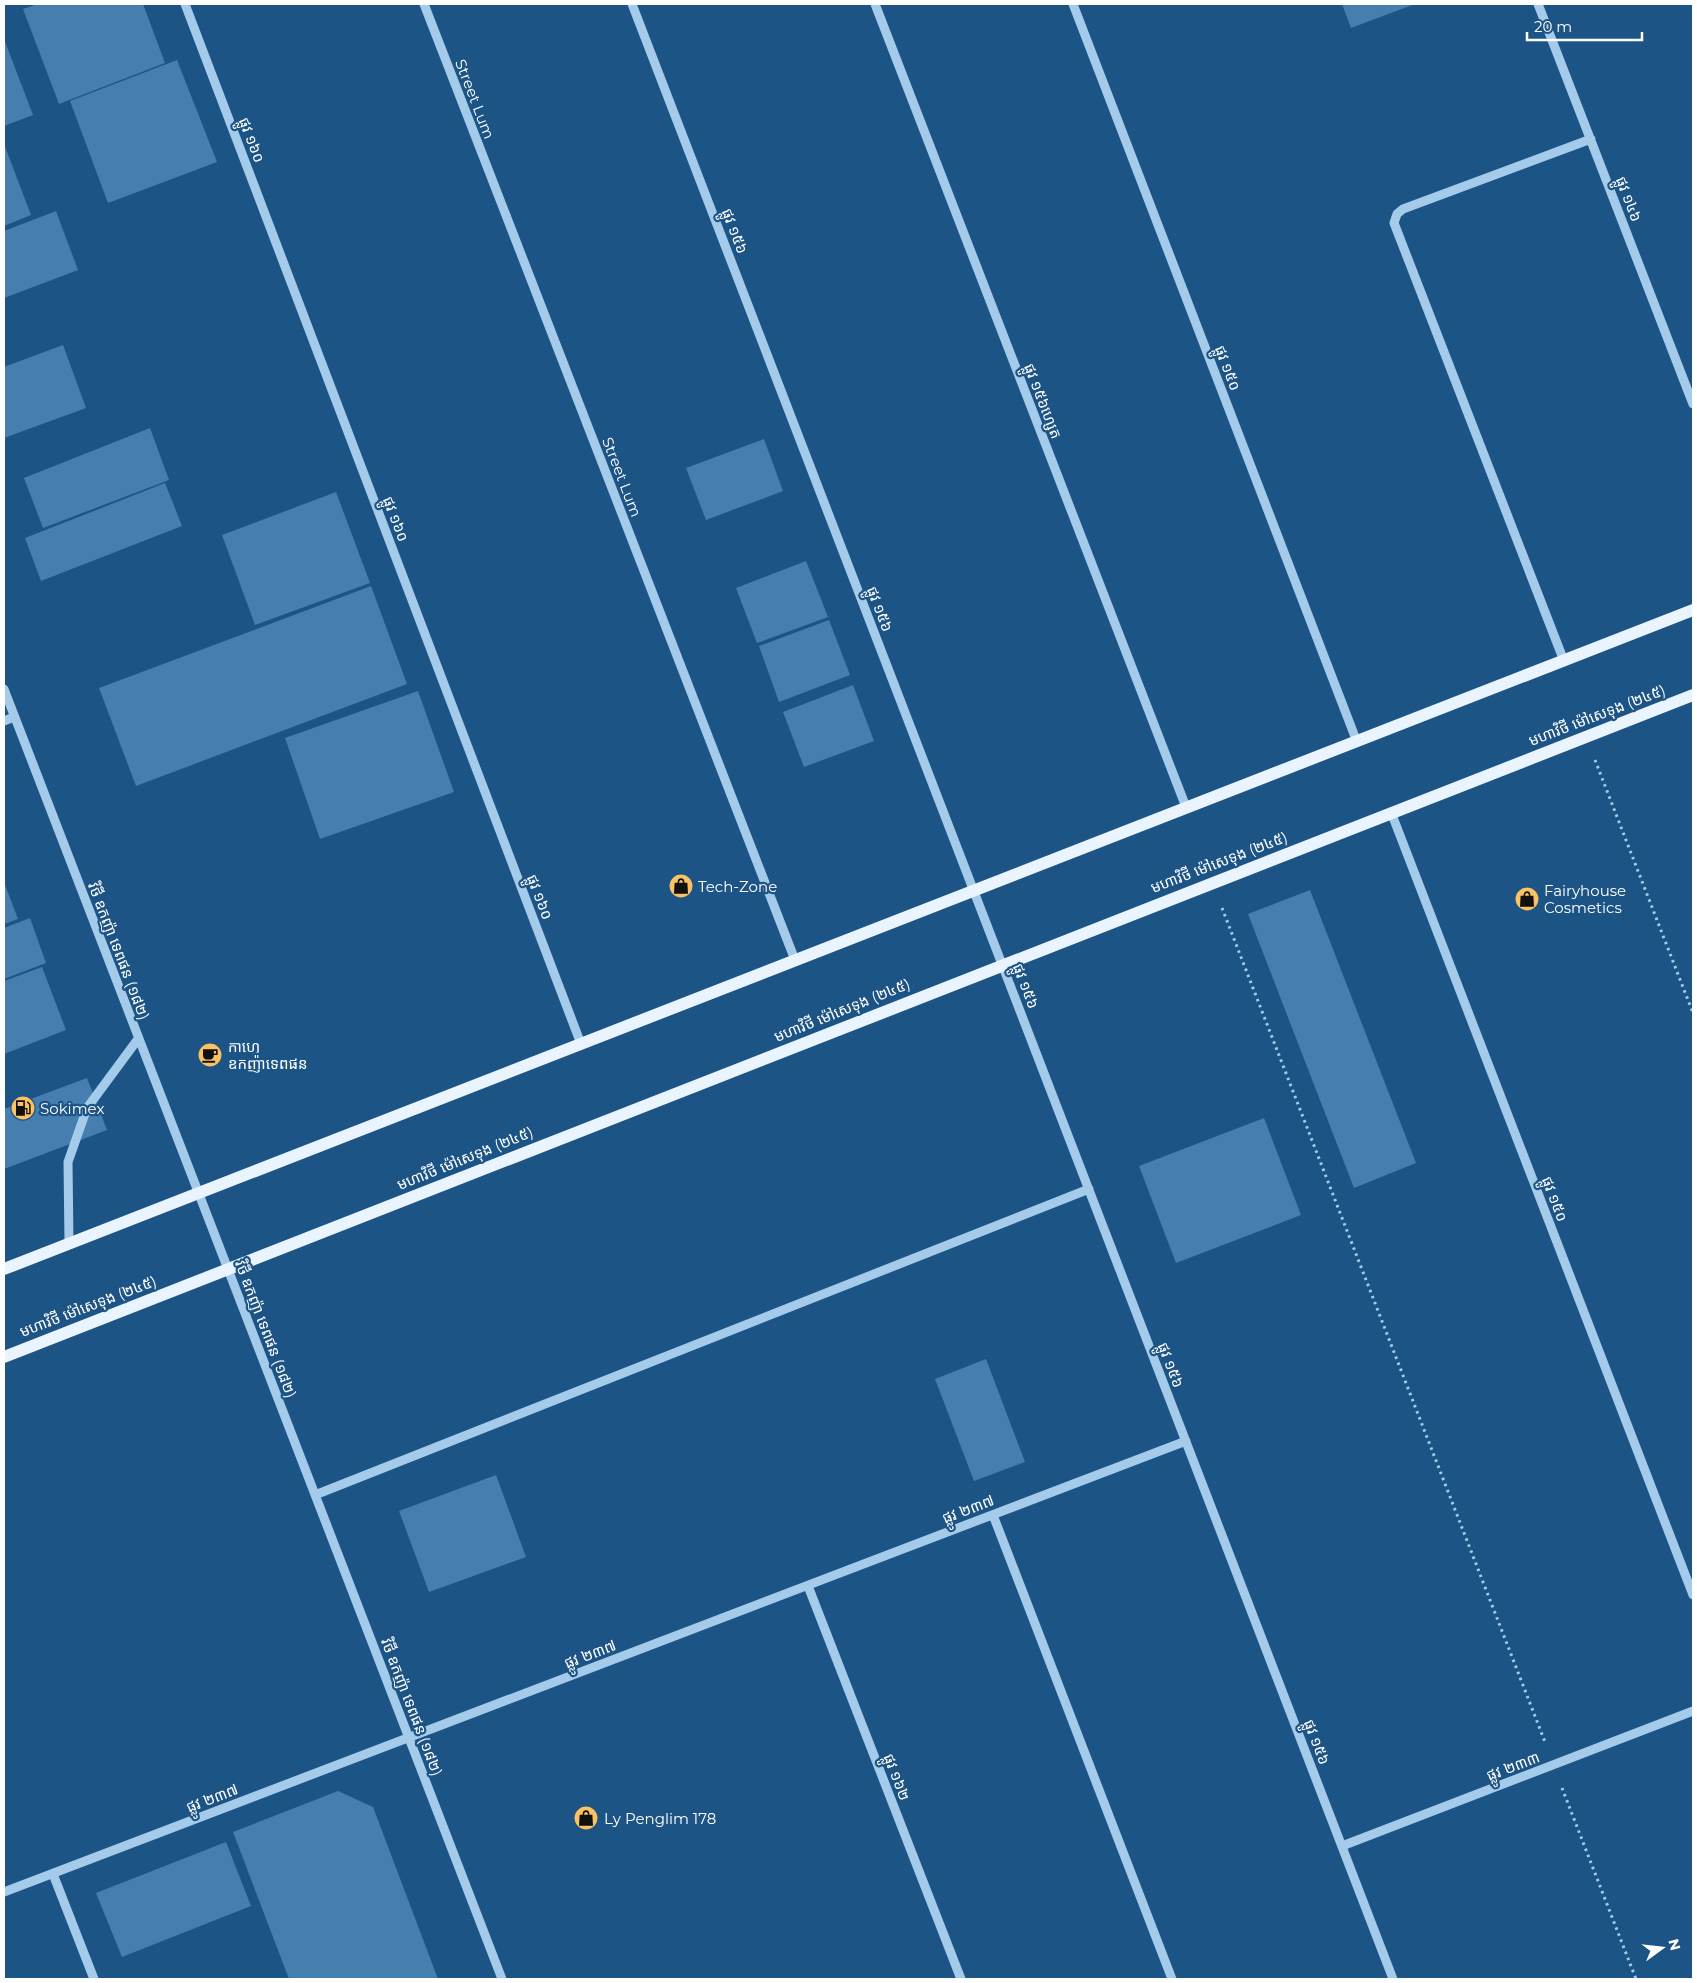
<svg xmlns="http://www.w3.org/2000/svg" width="1697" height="1983" font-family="Montserrat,'Noto Sans Khmer',sans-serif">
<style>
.building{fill:#457eaf}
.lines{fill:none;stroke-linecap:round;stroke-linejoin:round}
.path{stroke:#a5cbeb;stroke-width:3;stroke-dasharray:2.5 4;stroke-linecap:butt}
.minor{stroke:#a5cbeb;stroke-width:9}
.major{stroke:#eaf4fe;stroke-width:12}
.labels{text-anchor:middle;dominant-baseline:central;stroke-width:4.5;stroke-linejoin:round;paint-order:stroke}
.street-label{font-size:15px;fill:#fff;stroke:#1d5486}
.poi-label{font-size:15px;fill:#fff;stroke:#1d5486;text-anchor:start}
</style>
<rect width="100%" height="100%" fill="#1d5486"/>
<path class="building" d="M38,4H143L165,63L59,104L23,9Z
M1342,4H1415L1351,28Z
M4,39L33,115L4,126Z
M177,60L217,162L108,203L70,101Z
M4,144L31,215L4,226Z
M56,211L78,270L4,298V231Z
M63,345L86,408L4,438V367Z
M150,428L169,480L43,528L24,478Z
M764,439L783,491L706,520L686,468Z
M165,483L182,526L41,581L25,538Z
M336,492L370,583L255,625L222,535Z
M806,561L828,617L757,643L736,588Z
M371,586L407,684L136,786L99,688Z
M829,620L850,675L779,702L759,646Z
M853,685L874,741L804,767L783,712Z
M418,691L454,792L320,839L285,738Z
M4,882L18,919L4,924Z
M1310,890L1416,1163L1354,1188L1248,914Z
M30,918L46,963L4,979V928Z
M42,967L66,1030L4,1054V981Z
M87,1078L107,1130L4,1169V1109Z
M1264,1118L1301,1215L1176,1263L1139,1166Z
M986,1359L1025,1462L974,1481L935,1379Z
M496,1475L526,1557L429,1592L399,1511Z
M338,1791L373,1807L438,1979H289L233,1832Z
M226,1842L251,1906L122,1957L96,1893Z"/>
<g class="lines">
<path class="path" d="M1595,760L1693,1013
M1222,908L1545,1742
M1562,1788L1636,1979"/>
<path class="minor" d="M185,4L581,1044
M424,4L795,960
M632,4L1393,1979
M875,4L1186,807
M1073,4L1357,742
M1538,4L1693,404
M1564,661L1394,223L1397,214L1403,209L1591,139
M4,689L502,1979
M4,721L14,717
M1391,812L1693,1595
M69,1243L68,1162L87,1108L138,1039
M315,1495L1089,1189
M993,1515L1172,1979
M808,1586L961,1979
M1342,1846L1693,1711
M53,1874L94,1979
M4,1892L1186,1441"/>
<path class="major" d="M4,1269L1693,610
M4,1357L1693,695"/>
</g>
<defs>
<symbol id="shop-disc" viewBox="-11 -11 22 22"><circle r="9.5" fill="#fbc264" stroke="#1d5486"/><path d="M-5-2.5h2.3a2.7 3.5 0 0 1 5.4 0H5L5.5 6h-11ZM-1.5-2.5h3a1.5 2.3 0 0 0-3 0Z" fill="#111"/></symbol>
<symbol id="cafe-disc" viewBox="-11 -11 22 22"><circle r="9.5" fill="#fbc264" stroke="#1d5486"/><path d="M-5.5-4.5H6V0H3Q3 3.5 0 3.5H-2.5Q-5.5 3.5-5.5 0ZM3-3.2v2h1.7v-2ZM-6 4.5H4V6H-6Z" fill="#111"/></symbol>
<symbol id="fuel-disc" viewBox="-11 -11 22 22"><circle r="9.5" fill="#fbc264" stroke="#1d5486"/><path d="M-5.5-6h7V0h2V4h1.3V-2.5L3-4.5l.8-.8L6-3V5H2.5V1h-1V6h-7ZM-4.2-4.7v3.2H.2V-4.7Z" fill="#111"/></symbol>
</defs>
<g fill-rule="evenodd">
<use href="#shop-disc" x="667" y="872" width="28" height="28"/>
<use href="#shop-disc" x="1513" y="885" width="28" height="28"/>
<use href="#cafe-disc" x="196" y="1041" width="28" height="28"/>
<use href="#fuel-disc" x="9" y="1094" width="28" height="28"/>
<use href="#shop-disc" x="572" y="1804" width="28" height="28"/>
</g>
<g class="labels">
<g class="street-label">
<text transform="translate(475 99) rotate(69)">Street Lum</text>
<text transform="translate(252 140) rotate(69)">ផ្លូវ ១៦០</text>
<text transform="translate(1629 199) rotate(69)">ផ្លូវ ១៤៦</text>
<text transform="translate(735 231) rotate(69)">ផ្លូវ ១៥៦</text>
<text transform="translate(1228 368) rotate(69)">ផ្លូវ ១៥០</text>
<text transform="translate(1043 401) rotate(69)">ផ្លូវ ១៥៦ហ្សេត</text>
<text transform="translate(622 477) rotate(69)">Street Lum</text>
<text transform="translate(396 519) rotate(69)">ផ្លូវ ១៦០</text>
<text transform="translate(880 609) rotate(69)">ផ្លូវ ១៥៦</text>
<text transform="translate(1597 715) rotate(-21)">មហាវិថី ម៉ៅសេទុង (២៤៥)</text>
<text transform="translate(1219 862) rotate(-21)">មហាវិថី ម៉ៅសេទុង (២៤៥)</text>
<text transform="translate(540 897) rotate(69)">ផ្លូវ ១៦០</text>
<text transform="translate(119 951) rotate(69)">វិថី ឧកញ៉ា ទេពផន (១៨២)</text>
<text transform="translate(1026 986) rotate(69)">ផ្លូវ ១៥៦</text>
<text transform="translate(842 1010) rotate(-22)">មហាវិថី ម៉ៅសេទុង (២៤៥)</text>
<text transform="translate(465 1158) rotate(-22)">មហាវិថី ម៉ៅសេទុង (២៤៥)</text>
<text transform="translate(1555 1199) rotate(69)">ផ្លូវ ១៥០</text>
<text transform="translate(88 1306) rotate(-21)">មហាវិថី ម៉ៅសេទុង (២៤៥)</text>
<text transform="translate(266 1329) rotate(69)">វិថី ឧកញ៉ា ទេពផន (១៨២)</text>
<text transform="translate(1171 1365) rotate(69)">ផ្លូវ ១៥៦</text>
<text transform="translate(968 1509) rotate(-21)">ផ្លូវ ២៣៧</text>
<text transform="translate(590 1654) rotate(-21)">ផ្លូវ ២៣៧</text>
<text transform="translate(412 1707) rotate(69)">វិថី ឧកញ៉ា ទេពផន (១៨២)</text>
<text transform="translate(1317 1742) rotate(69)">ផ្លូវ ១៥៦</text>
<text transform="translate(1513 1766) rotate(-21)">ផ្លូវ ២៣៣</text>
<text transform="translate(897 1777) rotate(69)">ផ្លូវ ១៦២</text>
<text transform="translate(212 1798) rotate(-21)">ផ្លូវ ២៣៧</text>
</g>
<g class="poi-label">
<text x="698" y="886">Tech-Zone</text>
<text x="1544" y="890">Fairyhouse<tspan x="1544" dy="17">Cosmetics</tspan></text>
<text x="228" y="1046">កាហ្វេ<tspan x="228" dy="17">ឧកញ៉ាទេពផន</tspan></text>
<text x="40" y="1108">Sokimex</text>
<text x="604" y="1818">Ly Penglim 178</text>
</g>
</g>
<rect width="1697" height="1983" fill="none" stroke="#ffffff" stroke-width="10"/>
<g transform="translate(1662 1948) rotate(75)" stroke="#1d5486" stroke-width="4" paint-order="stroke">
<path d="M0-4L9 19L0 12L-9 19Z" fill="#ffffff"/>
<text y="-8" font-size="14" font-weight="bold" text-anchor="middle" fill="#ffffff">N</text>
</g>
<path d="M1527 32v8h115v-8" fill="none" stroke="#ffffff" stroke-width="2.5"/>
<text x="1534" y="32" font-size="15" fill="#ffffff" stroke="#1d5486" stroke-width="4" paint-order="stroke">20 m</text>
</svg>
